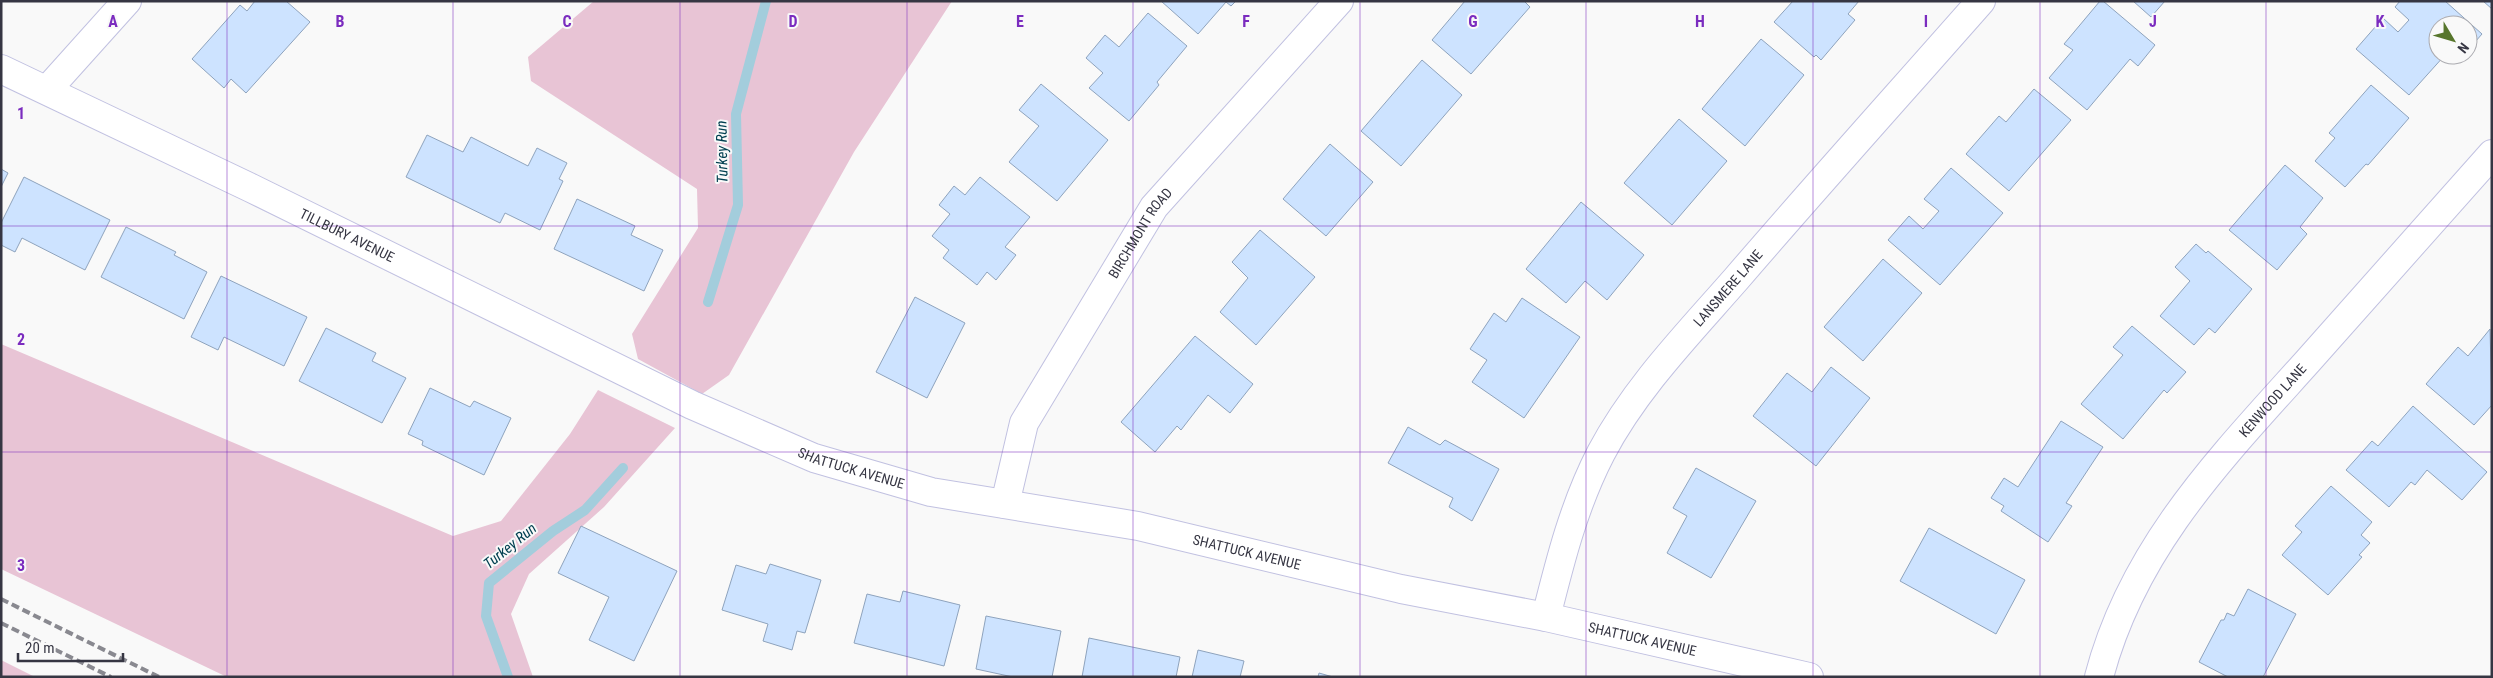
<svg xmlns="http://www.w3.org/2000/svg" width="2493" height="678" font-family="'Roboto Condensed',sans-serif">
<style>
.green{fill:#e8c4d5}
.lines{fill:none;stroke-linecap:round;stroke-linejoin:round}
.stream{stroke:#a3cddc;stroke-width:10}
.building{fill:#cde3ff;stroke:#8ea3bd}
.minor-casing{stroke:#c1c1e1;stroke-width:30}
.minor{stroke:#fff;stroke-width:28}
.rail{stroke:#898990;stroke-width:4;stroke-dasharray:8 4;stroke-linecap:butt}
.grid{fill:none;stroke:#7b2cbf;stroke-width:1;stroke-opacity:0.55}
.labels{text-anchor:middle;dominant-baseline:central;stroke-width:4;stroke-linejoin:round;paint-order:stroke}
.street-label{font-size:14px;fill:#363643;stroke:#f9f9f9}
.water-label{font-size:15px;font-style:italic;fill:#024051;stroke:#f9f9f9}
.grid-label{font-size:16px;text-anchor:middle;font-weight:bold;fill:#7b2cbf;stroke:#f9f9f9;stroke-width:4;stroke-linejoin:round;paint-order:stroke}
</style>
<rect width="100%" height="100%" fill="#f9f9f9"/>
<path class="green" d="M594,1H952L854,152L729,375L702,394L638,359L632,334L698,228L697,189L531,81L528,57Z
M1,344L453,536L501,521L570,434L598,390L675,428L604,507L529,574L511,614L533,677H227L1,569Z
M1,660L35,677H1Z"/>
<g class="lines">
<path class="stream" d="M708,302L738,205L736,114L766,1
M508,677L486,616L489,583L553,531L585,510L623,468"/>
</g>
<path class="building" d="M255,1H286L310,22L246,93L231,79L224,88L192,59L240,5L247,11Z
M1161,1H1236L1231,6L1226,2L1198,34Z
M1465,1H1524L1530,7L1471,74L1432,40Z
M1793,1H1859L1848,14L1855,20L1821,60L1816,55L1814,57L1774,22Z
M2100,1H2103L2155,45L2138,66L2130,59L2087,110L2049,78L2073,50L2064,44Z
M2133,1H2165L2151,17Z
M2400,1H2445L2482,34L2468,50V25H2438V55H2445L2409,95L2356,49L2383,18L2398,32L2409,20L2395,7Z
M2483,1H2492V9Z
M1148,13L1187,46L1157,82L1159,85L1129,121L1089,88L1103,73L1086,58L1105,35L1119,47Z
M1761,39L1804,75L1745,146L1702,109Z
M2449,55H2464L2457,62Z
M1422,60L1462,95L1401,166L1361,131Z
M1041,84L1108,140L1057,201L1009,162L1039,126L1019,110Z
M2371,85L2409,118L2368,165L2366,164L2345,187L2315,161L2335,138L2329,133Z
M2034,89L2071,120L2009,191L1966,154L1999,116L2006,122Z
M1679,119L1727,161L1672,225L1624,183Z
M427,135L463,152L471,137L528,166L537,148L567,163L559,179L563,181L540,230L505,213L500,223L406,177Z
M1330,144L1373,182L1326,236L1283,199Z
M2285,165L2323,198L2300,227L2307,234L2277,270L2229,230Z
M1951,168L2003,213L1940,285L1888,240L1909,216L1923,229L1939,211L1924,199Z
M1,169L8,173L1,187Z
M24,177L110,220L85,270L22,238L15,252L1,245V223Z
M980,177L1030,217L1005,247L1016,255L996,280L987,272L977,285L943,258L949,250L932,236L950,214L939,205L954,186L965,195Z
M577,199L635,226L631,235L663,250L644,291L554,249Z
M1581,202L1644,255L1607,300L1585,281L1566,303L1526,269Z
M126,227L176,252L174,255L207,272L184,319L101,277Z
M1260,230L1315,277L1256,345L1220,312L1248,278L1232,262Z
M2196,244L2206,253L2208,251L2252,289L2215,333L2209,328L2194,345L2160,316L2190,281L2175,267Z
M1883,259L1922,293L1863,361L1824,327Z
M221,276L307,317L284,366L224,337L218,350L191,337Z
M915,297L965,323L927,398L876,372Z
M1522,298L1580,337L1524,418L1472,382L1487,360L1470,349L1494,313L1506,322Z
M2132,326L2186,372L2167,393L2164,390L2123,439L2081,404L2123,355L2113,347Z
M326,328L376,353L372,361L406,378L382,423L299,381Z
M2490,329L2492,405L2474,425L2426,384L2458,347L2468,356Z
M1195,336L1253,384L1230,413L1208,395L1181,430L1177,426L1155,452L1121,422Z
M1831,367L1870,398L1816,466L1753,416L1787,373L1812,392Z
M430,388L470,407L474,401L511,418L484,475L422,445L423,441L408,434Z
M2413,406L2487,472L2462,500L2427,470L2415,485L2411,482L2389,507L2346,470L2372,441L2378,446Z
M2061,421L2103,447L2066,503L2072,506L2048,542L2001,511L2004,506L1991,498L2004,478L2018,487Z
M1408,427L1440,445L1445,440L1499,469L1472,521L1449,507L1453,498L1388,463Z
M1696,468L1756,501L1711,578L1667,553L1687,516L1673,508Z
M2331,486L2372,522L2361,535L2370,543L2359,555L2362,557L2328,595L2282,555L2302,532L2295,526Z
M581,526L677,571L634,661L589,640L609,597L558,573Z
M1929,528L2025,580L1996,634L1900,581Z
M770,564L821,580L805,633L797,631L792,650L763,641L768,624L722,610L736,565L766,574Z
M2248,589L2296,614L2263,677H2228L2199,662L2221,620H2224L2227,613L2234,616Z
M903,591L960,605L944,666L854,643L867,594L900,602Z
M986,616L1061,631L1052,677H1013L976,669Z
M1089,638L1180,657L1176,677H1082Z
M1198,650L1244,661L1240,677H1192Z
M1319,673L1333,677H1318Z"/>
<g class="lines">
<defs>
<g id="minor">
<path id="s1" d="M1,69L251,188L692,405L814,458L931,492L1138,526L1401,589L1546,617L1809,677"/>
<path d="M47,90L127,1"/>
<path id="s2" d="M1005,504L1024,423L1154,207L1339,1"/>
<path id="s3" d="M1546,617C1560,561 1574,505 1601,453C1635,388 1689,333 1737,278C1817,185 1900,93 1981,1"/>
<path id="s4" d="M2099,677C2133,547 2221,458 2308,361C2369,292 2430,223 2492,154"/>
</g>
</defs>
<use href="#minor" class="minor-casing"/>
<use href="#minor" class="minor"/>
<path class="rail" d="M1,599L159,677
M1,623L111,677"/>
</g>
<path class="grid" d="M227,1V677M453,1V677M680,1V677M907,1V677M1133,1V677M1360,1V677M1586,1V677M1813,1V677M2040,1V677M2266,1V677M1,226H2492M1,452H2492"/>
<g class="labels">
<g class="street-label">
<text stroke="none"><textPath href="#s2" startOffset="306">BIRCHMONT ROAD</textPath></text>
<text stroke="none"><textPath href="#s1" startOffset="384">TILLBURY AVENUE</textPath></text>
<text stroke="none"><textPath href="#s3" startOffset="382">LANSMERE LANE</textPath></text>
<text stroke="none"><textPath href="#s4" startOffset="330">KENWOOD LANE</textPath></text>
<text stroke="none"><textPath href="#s1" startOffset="940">SHATTUCK AVENUE</textPath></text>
<text stroke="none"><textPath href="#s1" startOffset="1345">SHATTUCK AVENUE</textPath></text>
<text stroke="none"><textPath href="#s1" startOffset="1750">SHATTUCK AVENUE</textPath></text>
</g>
<g class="water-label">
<text transform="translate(722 152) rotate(-91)">Turkey Run</text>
<text transform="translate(510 546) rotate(-39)">Turkey Run</text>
</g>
</g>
<g class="grid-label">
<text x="113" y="27">A</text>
<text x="340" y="27">B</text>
<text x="567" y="27">C</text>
<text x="793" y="27">D</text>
<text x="1020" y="27">E</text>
<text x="1246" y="27">F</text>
<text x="1473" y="27">G</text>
<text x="1700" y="27">H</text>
<text x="1926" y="27">I</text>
<text x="2153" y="27">J</text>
<text x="2380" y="27">K</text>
<text x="21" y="119">1</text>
<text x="21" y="345">2</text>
<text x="21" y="571">3</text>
</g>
<rect width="2493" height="678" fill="none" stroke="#363643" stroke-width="5"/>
<g transform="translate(2453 40) rotate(128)"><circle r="24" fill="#f9f9f9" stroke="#ababb0"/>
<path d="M0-4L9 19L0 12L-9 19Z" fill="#57762c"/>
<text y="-8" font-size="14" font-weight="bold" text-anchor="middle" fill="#363643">N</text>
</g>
<path d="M18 653v8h105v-8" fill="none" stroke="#363643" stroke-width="2.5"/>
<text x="25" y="653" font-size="15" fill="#363643" stroke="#f9f9f9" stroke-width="4" paint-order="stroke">20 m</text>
</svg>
